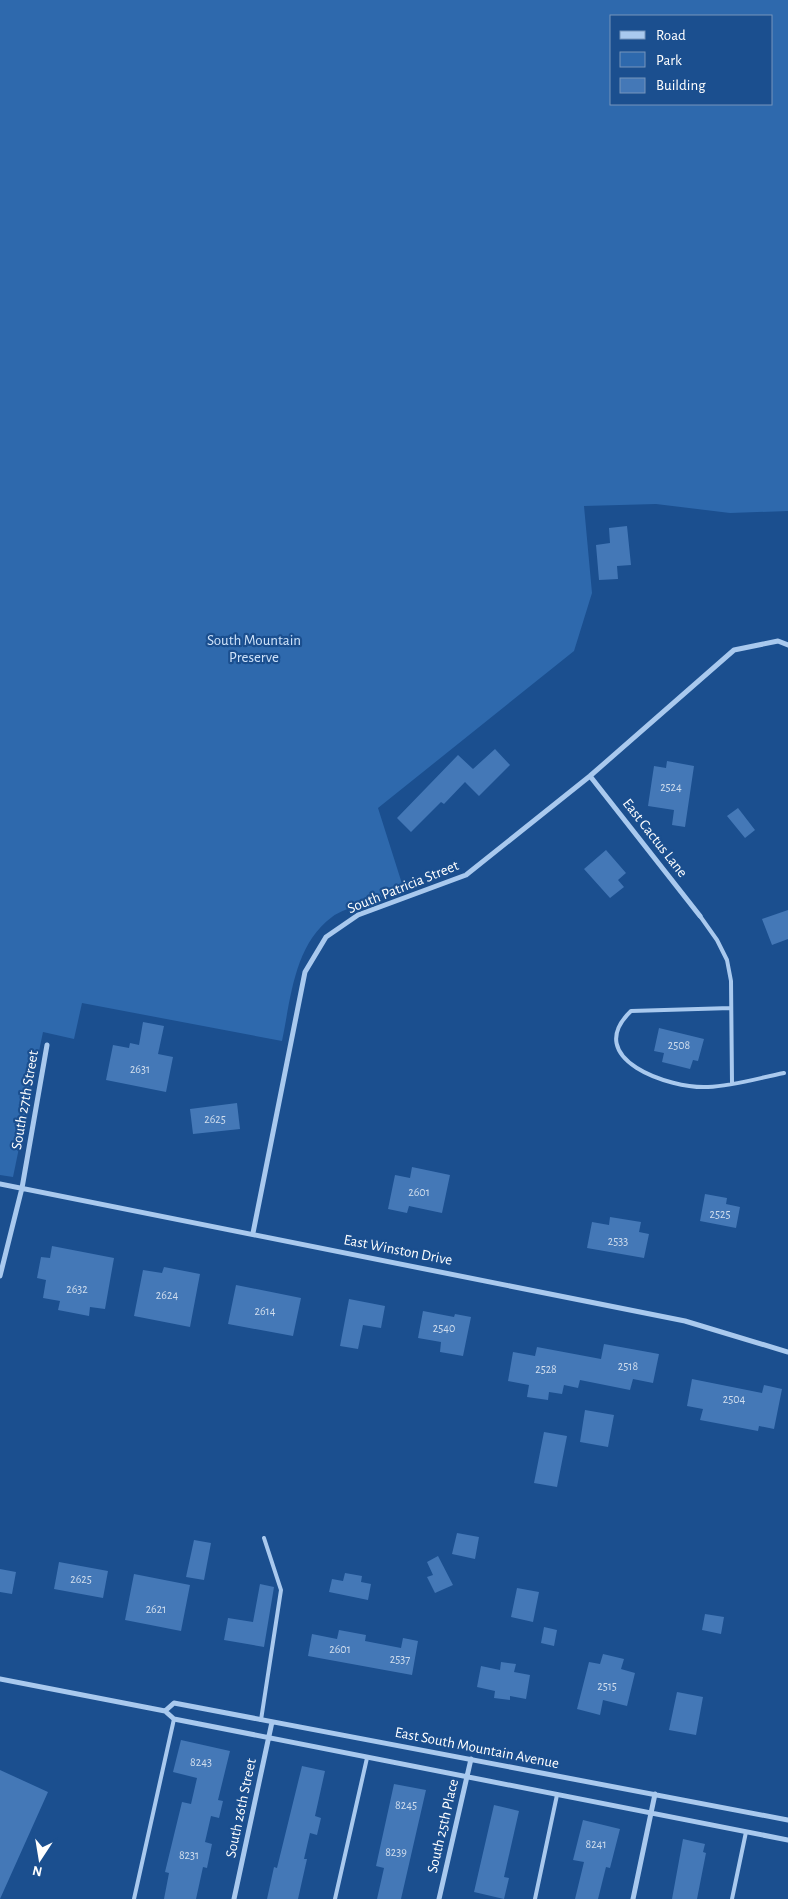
<svg xmlns="http://www.w3.org/2000/svg" width="788" height="1899" font-family="'Alegreya Sans',sans-serif">
<style>
.green{fill:#2e69ad;fill-rule:evenodd}
.building{fill:#4478b7}
.lines{fill:none;stroke-linecap:round;stroke-linejoin:round}
.lane{stroke:#a9c9ee;stroke-width:4}
.street{stroke:#a9c9ee;stroke-width:5}
.labels{text-anchor:middle;dominant-baseline:central;stroke-width:4.5;stroke-linejoin:round;paint-order:stroke}
.number-label{font-size:12px;fill:#d0dded}
.park-label{font-size:15px;fill:#cfe3fa;stroke:#1b4f8f}
.street-label{font-size:15px;fill:#fff;stroke:#1b4f8f}
</style>
<rect width="100%" height="100%" fill="#1b4f8f"/>
<path class="green" d="M0,0H788V511L730,513L656,504L584,506L592,593L574,651L378,808L404,890C387,896 345,907 332,917C294,945 291,998 282,1041L82,1003L74,1039L43,1032L13,1177L0,1175ZM772,16V104H612V16Z"/>
<path class="building" d="M627,526L631,565L617,566L618,579L599,580L596,545L610,543L609,528Z
M495,749L510,765L479,796L465,782L444,804L441,802L411,832L397,818L458,755L473,769Z
M667,761L694,766L685,827L672,825L674,810L648,806L654,766L666,768Z
M738,808L755,830L745,838L727,816Z
M606,850L626,873L618,880L624,887L610,898L584,869Z
M788,910V939L772,945L762,919Z
M143,1022L164,1026L158,1054L173,1057L166,1092L106,1080L113,1045L129,1048L130,1043L139,1045Z
M659,1028L704,1039L698,1061L693,1060L690,1069L662,1062L664,1053L654,1051Z
M237,1103L240,1129L193,1134L190,1109Z
M412,1167L450,1175L442,1213L409,1206L407,1213L388,1209L395,1175L410,1178Z
M705,1194L727,1198L726,1204L740,1207L736,1228L700,1221Z
M610,1217L641,1222L639,1232L649,1234L644,1258L587,1248L592,1222L609,1225Z
M52,1246L114,1258L105,1309L90,1307L89,1316L58,1310L60,1301L43,1298L46,1280L37,1278L41,1257L50,1258Z
M164,1267L200,1274L190,1327L134,1316L143,1270L162,1273Z
M236,1285L301,1298L293,1336L228,1324Z
M349,1299L385,1306L381,1328L363,1325L358,1349L340,1346Z
M423,1311L454,1317L455,1314L471,1317L463,1356L440,1352L441,1342L418,1338Z
M604,1344L659,1354L653,1383L633,1379L630,1390L580,1380L578,1388L564,1385L562,1394L549,1392L548,1400L527,1397L529,1385L508,1381L513,1352L535,1356L537,1347L601,1359Z
M692,1379L762,1393L764,1385L782,1389L774,1429L759,1426L758,1431L700,1420L703,1409L687,1406Z
M585,1410L614,1415L608,1447L580,1442Z
M544,1432L567,1436L557,1487L534,1483Z
M457,1533L479,1537L475,1559L452,1554Z
M194,1540L211,1543L204,1580L186,1577Z
M438,1556L453,1585L435,1593L427,1577L433,1575L427,1562Z
M59,1562L108,1571L103,1598L54,1589Z
M0,1569L16,1572L12,1594L0,1592Z
M345,1573L362,1576L361,1582L371,1584L368,1600L329,1592L332,1579L343,1581Z
M134,1574L190,1585L181,1631L125,1620Z
M260,1584L274,1587L264,1647L224,1640L228,1618L253,1622Z
M517,1588L539,1592L533,1622L511,1617Z
M705,1614L724,1617L721,1634L702,1630Z
M544,1627L557,1630L554,1646L541,1643Z
M339,1630L366,1635L365,1641L401,1648L403,1638L418,1641L412,1675L308,1656L312,1634L337,1639Z
M603,1654L624,1659L621,1669L635,1673L627,1706L603,1700L600,1715L577,1709L589,1662L600,1664Z
M501,1662L516,1664L514,1672L530,1675L526,1699L510,1696V1700L494,1698L495,1691L477,1687L481,1666L500,1670Z
M677,1692L703,1697L696,1735L669,1730Z
M181,1740L230,1751L218,1800L223,1801L219,1818L211,1816L205,1842L212,1844L207,1868L203,1867L196,1899H164L169,1873L165,1872L182,1802L191,1804L197,1778L173,1772Z
M302,1766L325,1771L315,1816L321,1818L317,1835L310,1833L304,1859H307L298,1899H267L274,1867L277,1868Z
M0,1770L48,1792L0,1899Z
M394,1784L426,1790L401,1899H377L384,1868L376,1866Z
M494,1805L519,1811L504,1877L509,1878L504,1899L474,1892Z
M583,1820L620,1829L610,1868L606,1867L598,1899H575L584,1862L573,1860Z
M683,1839L705,1844L703,1852L706,1853L697,1899H672Z"/>
<g class="lines">
<path class="lane" d="M700,916L717,940L727,960L731,981L732,1083
M731,1008L631,1011C581,1059 670,1089 708,1087C733,1086 759,1078 784,1073
M261,1720L281,1590L264,1538
M134,1899L174,1719
M335,1899L367,1758
M535,1899L557,1795
M732,1899L746,1832"/>
<path class="street" d="M590,776L700,916
M0,1184L685,1321L788,1352
M253,1233L305,972L326,937L358,915L466,875L590,776L734,650L778,641L788,645
M0,1276L22,1188L47,1045
M0,1679L165,1711L174,1719L788,1840
M165,1711L174,1703L788,1820
M234,1899L272,1722
M439,1899L471,1759
M633,1899L655,1794"/>
</g>
<g class="labels">
<g class="number-label">
<text x="671" y="787">2524</text>
<text x="679" y="1045">2508</text>
<text x="140" y="1069">2631</text>
<text x="215" y="1119">2625</text>
<text x="419" y="1192">2601</text>
<text x="720" y="1214">2525</text>
<text x="618" y="1241">2533</text>
<text x="77" y="1289">2632</text>
<text x="167" y="1295">2624</text>
<text x="265" y="1311">2614</text>
<text x="444" y="1328">2540</text>
<text x="628" y="1366">2518</text>
<text x="546" y="1369">2528</text>
<text x="734" y="1399">2504</text>
<text x="81" y="1579">2625</text>
<text x="156" y="1609">2621</text>
<text x="340" y="1649">2601</text>
<text x="400" y="1659">2537</text>
<text x="607" y="1686">2515</text>
<text x="201" y="1762">8243</text>
<text x="406" y="1805">8245</text>
<text x="596" y="1844">8241</text>
<text x="396" y="1852">8239</text>
<text x="189" y="1855">8231</text>
</g>
<g class="park-label">
<text x="254" y="640">South Mountain<tspan x="254" dy="17">Preserve</tspan></text>
</g>
<g class="street-label">
<text transform="translate(655 838) rotate(52)">East Cactus Lane</text>
<text transform="translate(403 887) rotate(-22)">South Patricia Street</text>
<text transform="translate(25 1100) rotate(-80)">South 27th Street</text>
<text transform="translate(398 1250) rotate(11)">East Winston Drive</text>
<text transform="translate(477 1748) rotate(11)">East South Mountain Avenue</text>
<text transform="translate(241 1808) rotate(-78)">South 26th Street</text>
<text transform="translate(443 1826) rotate(-77)">South 25th Place</text>
</g>
</g>
<rect x="610" y="15" width="162" height="90" fill="#1b4f8f" stroke="#7695bc"/>
<rect x="620" y="31" width="25" height="8" fill="#a9c9ee" stroke="#7695bc"/>
<text x="656" y="40" font-size="15" fill="#ffffff">Road</text>
<rect x="620" y="52" width="25" height="15" fill="#2e69ad" stroke="#7695bc"/>
<text x="656" y="65" font-size="15" fill="#ffffff">Park</text>
<rect x="620" y="78" width="25" height="15" fill="#4478b7" stroke="#7695bc"/>
<text x="656" y="90" font-size="15" fill="#ffffff">Building</text>
<g transform="translate(40 1859) rotate(192)" stroke="#1b4f8f" stroke-width="4" paint-order="stroke">
<path d="M0-4L9 19L0 12L-9 19Z" fill="#ffffff"/>
<text y="-8" font-size="14" font-weight="bold" text-anchor="middle" fill="#ffffff">N</text>
</g>
</svg>
